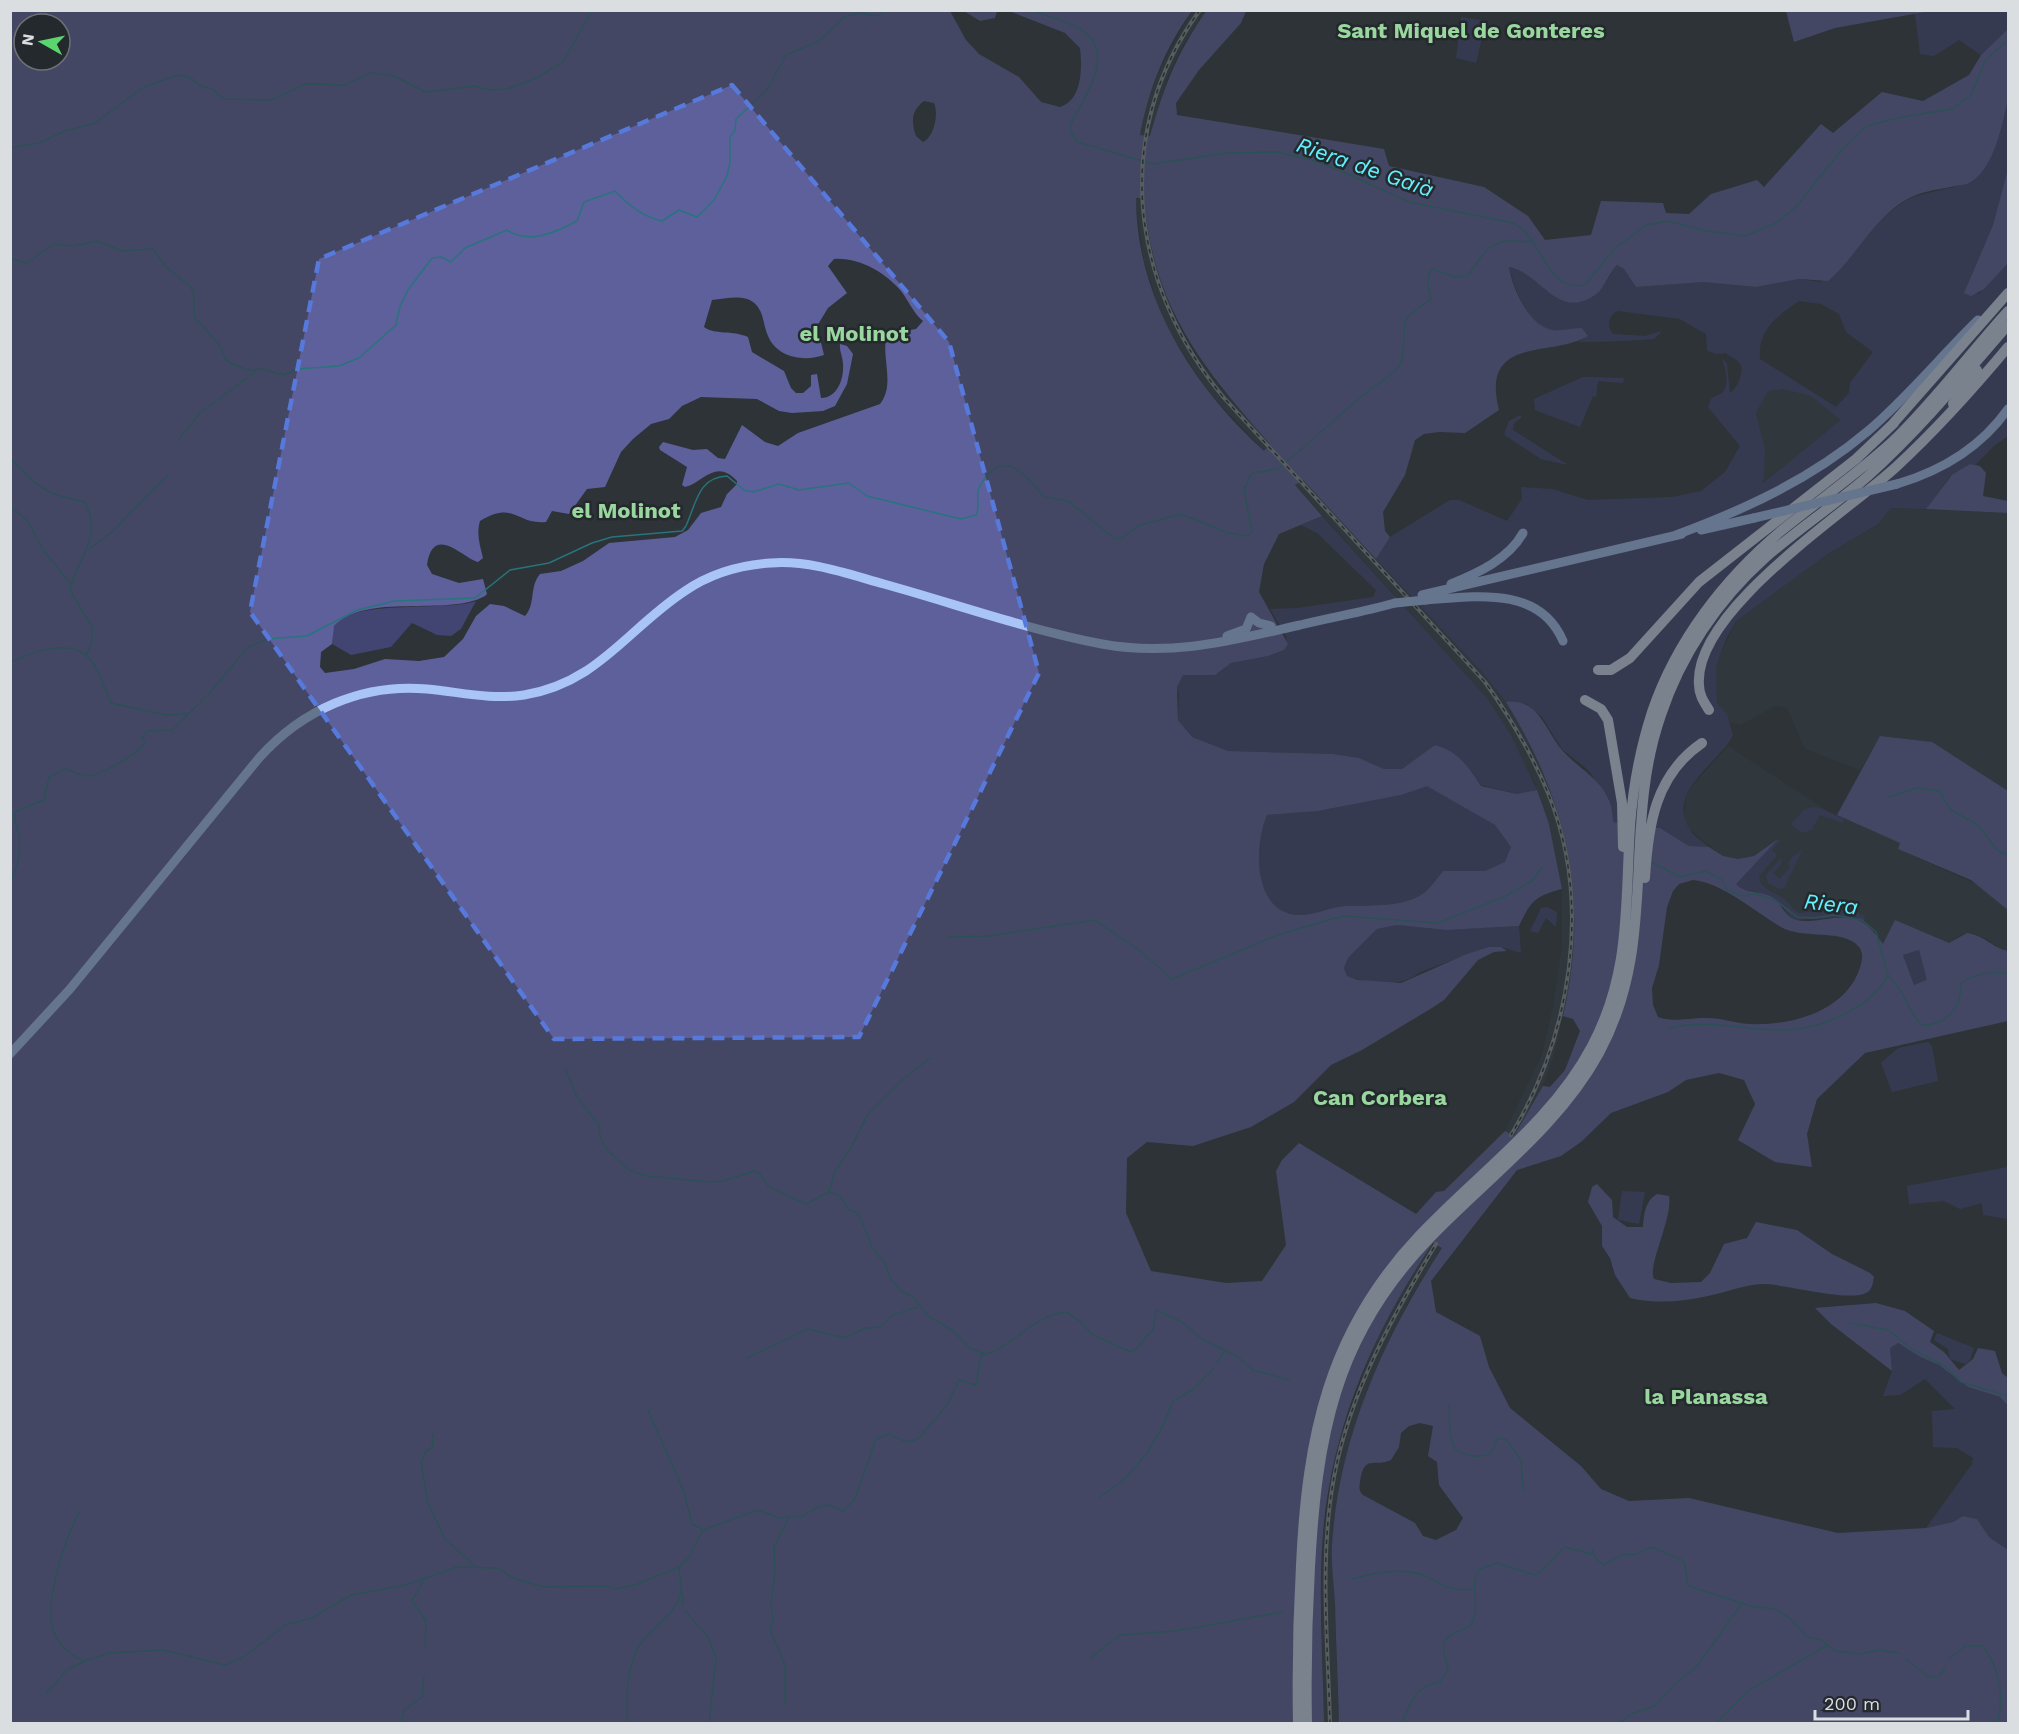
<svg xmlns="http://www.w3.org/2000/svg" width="2019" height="1734" font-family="'Work Sans',sans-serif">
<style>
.built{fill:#333d46}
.green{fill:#424471;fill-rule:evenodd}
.forest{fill:#5e609b;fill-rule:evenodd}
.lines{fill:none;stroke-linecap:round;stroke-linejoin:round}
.stream{stroke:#28747c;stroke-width:1.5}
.major{stroke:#a9c5f7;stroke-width:9}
.highway{stroke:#d6e2f6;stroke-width:10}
.rail-casing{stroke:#898e91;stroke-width:4}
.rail{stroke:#24292d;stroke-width:1.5;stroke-dasharray:4.5;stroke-linecap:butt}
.major-bridge{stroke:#a9c5f7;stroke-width:9}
.marked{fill:none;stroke:#5679db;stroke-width:4.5;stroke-dasharray:12 8;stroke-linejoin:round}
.labels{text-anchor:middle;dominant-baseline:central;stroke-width:5;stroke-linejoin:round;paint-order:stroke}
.neighbourhood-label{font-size:22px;font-weight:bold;fill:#99d79f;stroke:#24292d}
.water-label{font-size:22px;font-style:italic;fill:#63f0fe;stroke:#24292d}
</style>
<rect width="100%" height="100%" fill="#2d3337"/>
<path class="built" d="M1192,11H1206L1183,45L1167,78L1151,136L1140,135L1145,109L1159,71Z
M1135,198H1144L1146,225L1153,255L1165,293L1179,325L1195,354L1222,390L1271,444L1264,451L1210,394L1164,325L1144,261Z
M1783,389L1811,396L1842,420L1762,483L1756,413L1768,391Z
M1302,479L1483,673L1506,702L1529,739L1547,779L1560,817L1575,901V935L1569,990L1553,1058L1542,1089L1514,1136L1505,1131L1542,1055L1553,1006L1562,946V889L1549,824L1534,782L1486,697L1295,485Z
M1891,508L2008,513V791L1931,742L1881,736L1860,770L1805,749L1787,708L1775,706L1741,725L1729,722L1717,704L1716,665L1736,621L1829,553L1878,524Z
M1728,746L1831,813L1901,843L1898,849L1983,887L2008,910V951L2002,950L1986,938L1971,933L1961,935L1949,943L1938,940L1895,920L1884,945L1864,923L1842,917L1817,920L1739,889L1771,845L1754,856L1738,859L1723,856L1690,830L1684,818L1686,797L1692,786Z
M1433,1243L1442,1248L1409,1300L1366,1392L1337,1505L1332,1547L1339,1723L1324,1724L1321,1589L1323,1533L1337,1446L1377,1336L1407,1282Z"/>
<path class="green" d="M1930,10L2008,11V29L1981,55L1959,40L1934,56L1920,54L1915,13Z
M1461,17L1486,21L1476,63L1456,58Z
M2008,101V169L1993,225L1967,286L1978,294L2008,263V436L1994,446L1975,465L1970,464L1949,478L1926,509L1891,508L1878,524L1829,553L1736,621L1727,637L1716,666L1717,703L1727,715L1733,735C1720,762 1666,791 1689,828C1693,836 1703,842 1709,847L1689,846L1660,828L1613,822L1608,796L1587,769L1562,749L1542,717L1526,704L1506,702L1483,673L1376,559L1390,537L1450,500H1459L1507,521L1522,499L1521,487L1552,489L1588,500L1672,497L1701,491L1725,472L1740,446L1708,407L1711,399C1714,396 1720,395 1723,392C1730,383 1725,367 1722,358L1727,364L1730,393C1737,389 1746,369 1739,362C1735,358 1730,357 1726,353L1717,354L1707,351L1706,334L1680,319L1618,311C1609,314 1606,327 1613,334L1645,336L1662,331L1654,339C1628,341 1604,342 1578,342L1588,336L1582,328C1573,328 1562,331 1553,330C1528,327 1514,287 1509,267C1543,273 1554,323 1598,291C1606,286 1610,272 1617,265L1624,269L1636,287L1704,282L1756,287L1799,279L1821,282C1858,260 1868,224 1904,202C1929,187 1964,193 1983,170C1998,151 1995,117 2008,101ZM1799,301L1821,304L1839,314L1846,332L1873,352L1850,383L1849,393L1836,407L1760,359C1757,330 1777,316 1799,301ZM1783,389L1811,396L1841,420L1763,483L1765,451L1756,413L1768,391Z
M1583,377L1624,378L1623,383L1598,381L1596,397L1593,396L1580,427L1535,410L1534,399Z
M1520,415L1522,417L1514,423L1513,430L1568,465L1541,459L1506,436L1504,434L1509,421Z
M1322,516L1486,697L1510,734L1537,790L1517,794L1481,785C1468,766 1458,751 1435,745L1402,769H1384L1359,758L1333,754L1228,751L1192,737L1178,720L1179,695L1177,687L1183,675H1215L1231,663L1268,656L1284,650L1287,638L1270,609L1298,608L1373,597L1376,590L1317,533L1301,525Z
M476,601L461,629L451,636L437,635L412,623L391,647L351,655L332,644C333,638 331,631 334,626C352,598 448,612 476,601Z
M1427,785L1495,825L1511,847L1506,862L1485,871H1443C1437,878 1432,886 1425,892C1405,908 1369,905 1345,906C1330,907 1315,915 1300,915C1252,915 1254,846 1267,815L1318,811L1401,795Z
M1811,807L1820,808L1844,819L1842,823L1820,815L1811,830L1802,833L1791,824L1804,810Z
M1778,839L1780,841L1772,850L1777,855L1759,876C1760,891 1775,891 1784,899C1790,904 1792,909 1799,913L1838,910L1852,911L1865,916L1863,923L1842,917L1795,920C1787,916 1785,907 1778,902C1767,894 1753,890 1739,889L1735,884Z
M1802,851L1784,888L1780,889L1768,883L1766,875L1781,858V864L1773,873L1780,879L1790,867L1788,864L1793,856Z
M1547,907L1557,912L1556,927L1546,918L1538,933L1530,931L1541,908Z
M1397,925L1446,930L1519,926L1521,953L1501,947H1489L1420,972C1401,988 1370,984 1347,976L1344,968L1348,958L1377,929Z
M1919,950L1928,981L1914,985L1903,955Z
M1928,1042L1932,1046L1938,1081L1892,1092L1881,1063L1898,1048Z
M2008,1167V1219L1983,1215L1982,1203L1960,1209L1944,1201L1909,1204L1907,1186Z
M1622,1191L1645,1192L1639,1224L1618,1220Z
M1937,1333L1974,1348L1970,1360L1966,1364L1950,1359L1948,1349L1934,1340Z
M1895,1342L1939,1365L1968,1387L2000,1397L2008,1406V1550L1989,1537L1977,1519L1963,1516L1953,1522L1926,1528L1972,1464L1973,1458L1957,1448L1933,1447L1932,1411L1955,1409L1925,1379L1900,1395L1883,1396L1892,1371L1890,1348Z"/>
<path class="forest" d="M10,11H950L966,40L979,54L1019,77L1041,102L1060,107C1083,100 1082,67 1080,48L1065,33L1009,11H1192C1165,47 1148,91 1140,135L1150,136C1165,84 1175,57 1206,11H1246L1241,23L1199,70L1176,103L1177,115L1384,149L1389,166L1484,187L1528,216L1545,240L1591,235L1601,201L1663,203L1666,213L1689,214L1711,194L1757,180L1764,187L1821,124L1833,133L1882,92L1923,101L1969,75L1981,55L2008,29C2008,46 2013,84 2008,99C2002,124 1994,172 1967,184C1952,187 1936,189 1922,193C1879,206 1860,254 1828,281L1799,279L1756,287L1704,282L1636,287L1624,269L1617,265C1608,274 1605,288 1595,295C1557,321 1540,272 1509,267C1512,287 1529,327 1553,330C1562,331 1573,328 1582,328L1588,336C1551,358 1480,335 1499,410L1465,433L1439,432L1424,434L1415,440L1405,475L1383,512L1385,531L1390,537L1376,559L1303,480L1295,485L1322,516L1279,534L1264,564L1259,592L1288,644L1284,650L1268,656L1231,663L1215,675H1183L1177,687L1178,720L1192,737L1228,751L1333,754L1359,758L1384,769H1402L1435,745C1458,751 1468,766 1481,786L1517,794L1537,790L1549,824L1562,889C1535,896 1531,901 1519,926L1446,930L1397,925L1377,929L1348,958L1344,968L1347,976L1358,980L1401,983L1467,954L1489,947H1501L1507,951L1494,952L1478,960L1444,1000L1432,1008L1362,1050L1331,1065L1294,1102L1251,1127L1193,1146L1147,1142L1127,1158L1126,1213L1151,1271L1226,1283L1262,1281L1286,1245L1276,1171L1282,1160L1299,1143L1416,1214L1436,1192L1444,1191L1505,1131L1514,1136L1543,1086L1550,1087L1565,1070L1580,1031L1573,1019L1563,1016C1590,899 1568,803 1506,702C1539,698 1545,730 1562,750C1583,774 1613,783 1613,822L1660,828L1689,846L1709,847L1723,856L1738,859L1754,856L1778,839L1736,884C1743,893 1759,891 1770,896C1781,901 1785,918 1796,920C1818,925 1845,909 1865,924C1872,929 1878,938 1883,944L1895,920L1949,943L1967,933C1984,935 1993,948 2008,951V1021L1865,1053L1817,1099L1807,1134L1812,1167L1775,1162L1738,1140L1755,1104L1744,1080L1719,1073L1686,1080L1668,1092L1611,1113L1581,1142L1561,1156L1517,1170L1431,1281L1436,1312L1480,1336L1489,1367L1510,1408L1581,1466L1601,1489L1629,1501L1689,1498L1838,1533L1926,1528L1953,1522L1963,1516L1977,1519L1989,1537L2008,1550V1723H1339C1338,1684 1336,1644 1335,1605C1334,1585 1331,1565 1332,1545C1339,1436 1384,1338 1442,1248L1433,1243C1374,1330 1332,1426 1323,1533C1318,1596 1323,1660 1324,1723H11ZM24,24H60V60H24ZM924,101L934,103C939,114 934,137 923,142L916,136C911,121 911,111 924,101ZM1136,198H1144C1153,307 1201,366 1270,444L1264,451C1192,386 1136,297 1136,198ZM834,259C859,257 886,273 901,291C908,300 914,314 923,321L916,329L892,333L886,337C882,360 895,385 880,404L798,433L778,446L765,442L742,425L725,459L718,458L707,449L693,450L663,442L659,447L660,450L687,467L682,485L685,487C704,482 716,458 737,481V484L727,494L721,507L701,513L688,530L675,537L609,543L583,561L561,571L540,574C529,587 536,604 525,616L504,606L490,604L476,616L463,639L444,657L419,661L385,659L354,669L325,673L320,667L321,652L332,644L334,626C366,592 447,617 485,596L487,594L483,579L459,583L432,574L427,565C433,522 465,560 478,562L483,558C480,545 476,534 480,521C515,500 516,525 546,522L552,511L569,514L587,489L605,487L621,452L633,439L651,424L669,419L682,406L701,397L757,399L779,411L792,413L823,411L835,406L847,384L853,354L847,346L840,344C839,351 843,357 843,364C844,378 838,398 821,398L817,374L811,375V386L803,393H796L791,388L784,371L752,352L748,337C733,330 714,335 704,327L712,300C725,299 742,294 753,302C764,310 763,325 768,336C777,358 805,362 824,355L817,326L828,308L847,293L828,266ZM1427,786L1495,825L1511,847L1505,862L1485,871H1443C1437,878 1432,886 1425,892C1405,908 1369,905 1345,906C1330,907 1315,915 1300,915C1252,914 1254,846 1267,815L1318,811L1401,795ZM1693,880C1721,882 1757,913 1781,927C1802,940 1844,928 1859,947C1865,955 1861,965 1858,973C1841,1013 1789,1026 1749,1024C1735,1023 1722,1018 1708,1018C1692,1017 1673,1023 1658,1017L1653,1005L1652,988L1659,965L1667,907L1673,891L1679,884ZM1919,950L1927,980L1914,985L1903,955ZM1420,1423L1433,1426L1428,1456L1437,1462L1439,1485L1463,1518L1456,1530L1436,1540L1423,1536L1415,1523L1363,1495C1359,1491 1359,1488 1360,1482C1364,1453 1374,1468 1391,1460L1399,1447L1401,1433L1409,1426Z
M964,11H997L995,18L980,21Z
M1786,11V10L1930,11L1835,28L1794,42Z
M2008,169V263L1984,289L1971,296L1964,293L1993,225Z
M1970,464L1980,466L1986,473L1983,496L2008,501V513L1926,509L1952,475Z
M1880,736L1932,742L2008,791V910L1971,880L1898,849L1900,843L1837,815Z
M1597,1184L1612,1200L1613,1217L1627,1227H1643C1644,1214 1645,1201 1657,1194L1669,1196C1673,1218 1647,1266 1654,1279L1671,1283L1701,1282L1710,1273L1724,1244L1747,1238L1756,1222L1797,1230L1832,1254L1870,1273L1874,1277C1873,1282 1872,1291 1866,1293C1850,1302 1787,1285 1766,1284C1745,1284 1728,1292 1708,1296C1682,1302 1656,1304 1630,1298L1615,1275L1610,1258L1602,1246V1226L1588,1202L1592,1187Z
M1876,1303L1905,1311L1934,1331L1930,1342L1944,1352L1959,1370L1973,1359L1978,1348L1995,1351L2002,1373L2008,1378V1406L2000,1397L1968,1387L1939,1365L1919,1356L1898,1343L1890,1348L1892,1371L1831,1324L1815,1308Z"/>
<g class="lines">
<path class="stream" d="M1033,10C1048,17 1066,21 1080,29C1119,53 1083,97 1071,124V131L1077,142L1153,164L1227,153L1277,152L1311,160L1339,170L1409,202L1508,222C1512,223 1518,225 1521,228C1544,246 1547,292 1585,285L1614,249L1646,225L1668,221L1706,231L1745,236L1776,223L1795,208L1843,148L1867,126L1897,118L1952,109L1971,95L1986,59L2008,40
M10,148L39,143L65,131L95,123L144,87L178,75L190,77L199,85L212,89L224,99L271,100L306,84L345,85L370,73L394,76L426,92L474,86L489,90L507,89L536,78L563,62L592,10
M10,258L27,263L54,244L73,246L97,241L122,251L153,249L167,268L191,287L194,296V317L218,343L227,361L247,370L262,369L284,375L297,369L339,366L359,358L396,325L400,306L408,290L432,258L441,257L451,262L465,248L507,230C528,245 557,232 577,221L584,202L615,191C627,204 644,217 662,221L679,210L697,217L714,200L727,176L730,162V137L735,130L736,119L767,90L786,55L819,41L844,17L859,13L877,16L886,10
M179,439L200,413L256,371
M10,458C36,487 47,495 85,502C103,540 77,558 70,590L92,627V642L86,656
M10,506L27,520L43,550L70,583
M89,549L112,532L167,476
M10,663C31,652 70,638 89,658C100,671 104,688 111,703L166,715L186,714
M1889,797L1917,788L1939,791L1951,810L1978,825L1997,850L2008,855
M1651,862L1680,877L1705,871L1721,879L1727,890L1742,896L1756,894L1775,900L1797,917L1814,918L1834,915L1862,920L1876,932L1888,975L1900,990L1915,1018L1922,1025C1947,1025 1962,1007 1961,983C1973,974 1994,971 2008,973
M10,883C17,869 21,851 19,835C17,826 13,821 15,812L44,800L49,777L65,769C72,771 80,775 87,776C99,776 143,752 145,741L142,737L148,731L172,730L208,695L247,648L267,639L307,636L357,610L395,601L475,598L510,570L549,563L592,543L612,537L682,531L686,526C696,504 698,477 727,476L744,490L753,492L779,484L799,490L849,483L867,496L961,519L976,515C981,506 975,496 979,488C1001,446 1023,471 1044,497L1068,501L1115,539L1122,538L1138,526L1181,514L1228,533L1247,536L1252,532L1244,490L1252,473L1279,469L1357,400L1395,371L1402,361L1405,323L1408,316L1431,299C1429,288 1425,278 1432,269L1456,277L1467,276C1473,270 1476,264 1481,257C1494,237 1513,241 1533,242
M948,937L988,936L1095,920L1140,951L1172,979L1280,934L1343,916L1438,923L1506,896L1532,881L1542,867
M1668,1028C1734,1013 1775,1049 1843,1015C1862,1005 1876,996 1887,977
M565,1069L577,1097L599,1125L600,1137L607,1150L629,1170L646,1176L710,1182L723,1181L754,1171L759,1173L769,1187L806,1204L829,1192L839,1195L849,1210L858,1213L873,1249L884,1262L892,1281L901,1291L913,1297L928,1316L952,1330L970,1348L985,1354
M829,1192L835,1171L852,1146L868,1114L902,1080L930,1058
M1850,1323L1888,1330L1912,1349L1946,1367L1961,1382L2008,1396
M747,1358L808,1329L845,1338L866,1328L880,1327L893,1315L917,1307
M1217,1363L1225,1351
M1449,1405L1450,1434L1455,1449C1464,1455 1481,1460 1491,1452C1495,1448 1495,1443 1498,1438L1507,1440L1521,1460L1523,1490
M648,1410L684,1492L692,1524L703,1530
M433,1434L432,1448L425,1452L421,1463L428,1503L445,1539L475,1566
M1100,1497L1124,1480L1147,1453L1164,1424L1173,1401L1194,1389L1214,1368
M79,1513C65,1536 43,1607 54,1633C59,1646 72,1656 84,1661L110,1653L163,1650L225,1665L244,1657L285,1625L312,1618L351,1595L406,1585L457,1567L497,1568L515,1579L545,1587L606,1586L617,1589L638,1584L679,1567L689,1557L703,1530L758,1510L779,1518L802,1516L820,1506L828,1505L843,1511L855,1499L876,1439L889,1434L906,1442L918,1439L947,1405L959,1380L976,1385L981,1356C987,1353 993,1353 999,1349C1022,1335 1037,1316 1066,1312L1080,1321L1093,1335L1131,1352C1142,1348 1143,1336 1153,1331L1156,1310L1182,1322L1202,1339L1238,1357L1253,1370L1289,1380
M1592,1549L1595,1558L1604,1565L1621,1555L1636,1554L1651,1547L1684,1561L1688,1586L1751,1606L1775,1609L1790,1618L1807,1637L1821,1640L1835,1651L1861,1654L1880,1650L1898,1653
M1353,1579C1373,1573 1398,1568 1419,1574C1441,1580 1445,1593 1473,1589
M424,1580L412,1601L426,1621L425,1646
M682,1593L683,1604
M685,1611L708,1637L716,1657L709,1724
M1090,1658L1120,1635L1176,1631L1282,1612
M1906,1659L1928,1677L1939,1676L1945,1669
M1949,1659L1965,1646H1983C2001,1671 2003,1694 1998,1724
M46,1694L67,1670L83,1662
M785,1704V1665L770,1630L773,1620L771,1604L775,1569L774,1547L789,1517
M627,1720C627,1694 626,1670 639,1646C650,1627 679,1614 681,1590C682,1583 679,1574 679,1567
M401,1724L404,1710L422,1697L424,1676
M1401,1724C1412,1702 1414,1686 1440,1682L1448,1671C1448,1663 1442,1651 1444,1644C1449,1628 1470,1634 1474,1618C1480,1600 1468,1585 1480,1569L1497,1563L1535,1575C1547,1568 1554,1556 1565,1547L1592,1554
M1619,1724L1631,1714L1655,1706L1675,1684L1698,1665L1742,1603
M1715,1724L1748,1691L1826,1646"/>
<path class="major" d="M1897,484C1941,471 1981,447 2008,409
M1701,530L1754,518
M1676,535C1746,509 1811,479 1868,431C1908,397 1941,356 1978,320
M1451,584C1478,573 1509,559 1523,533
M1422,595L1682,534
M1426,600C1476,596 1540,586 1563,641
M1227,636L1246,629L1251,617L1259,623L1271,626
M10,1054L70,989L259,758C302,710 362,683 427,689C460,692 490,700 524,695C598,683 627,629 685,591C710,574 741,565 771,563C810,560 848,574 884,584C956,604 1029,630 1102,644C1172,657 1233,640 1300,625C1332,617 1364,612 1395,603"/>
<path class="highway" d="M1953,404L1977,370
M1890,427L2008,293
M1598,670H1611L1630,658L1699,582L1856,459L1894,423
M1585,700L1601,709L1608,720L1622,803L1623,847
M1709,710C1704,702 1699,695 1699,685C1693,611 1846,513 1896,467C1937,429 1973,389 2008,347
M1645,878C1648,826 1655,775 1702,743
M1298,1724C1297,1671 1298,1618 1301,1565C1307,1437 1328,1332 1419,1236C1477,1174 1552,1122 1592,1046C1631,972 1625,906 1630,826C1633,787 1640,749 1652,712C1676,641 1724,579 1781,531C1818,501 1857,474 1892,442C1934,402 1969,354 2008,311
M1307,1724C1306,1671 1307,1619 1310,1567C1317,1438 1334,1338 1427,1241C1485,1180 1558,1128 1599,1053C1660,941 1621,830 1661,715C1681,655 1718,600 1765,558C1798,529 1835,505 1868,476C1919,430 1963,377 2008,325"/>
<defs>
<path id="rail" d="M1200,10C1110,133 1130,285 1224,398L1485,682C1510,717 1531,752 1548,793C1593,903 1571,1036 1511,1135
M1330,1724C1328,1642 1319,1558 1334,1477C1350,1392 1392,1317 1436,1244"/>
</defs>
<use href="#rail" class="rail-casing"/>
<use href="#rail" class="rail"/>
<path class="major-bridge" d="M1754,518L1897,484
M1395,603L1426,600"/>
</g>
<path d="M0 0H2019V1734H0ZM732,85L949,342L1039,673L859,1037L554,1039L250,612L319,259Z" fill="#2d3337" fill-opacity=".55" fill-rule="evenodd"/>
<path class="marked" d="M732,85L949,342L1039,673L859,1037L554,1039L250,612L319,259Z"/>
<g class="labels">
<g class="neighbourhood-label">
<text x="1471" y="30">Sant Miquel de Gonteres</text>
<text x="854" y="333">el Molinot</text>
<text x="626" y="510">el Molinot</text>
<text x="1380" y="1097">Can Corbera</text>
<text x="1706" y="1396">la Planassa</text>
</g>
<g class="water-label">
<text transform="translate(1365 167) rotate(19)">Riera de Gaià</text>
<text transform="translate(1831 904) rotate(7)">Riera</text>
</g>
</g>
<rect width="2019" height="1734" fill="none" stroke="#dbdee1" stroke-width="24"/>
<g transform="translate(42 42) rotate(279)"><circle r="28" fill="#24292d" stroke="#6d7175" stroke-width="1.5"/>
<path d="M0-4.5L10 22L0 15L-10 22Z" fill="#5bd56e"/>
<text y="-9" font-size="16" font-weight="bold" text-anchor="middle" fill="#dbdee1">N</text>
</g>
<path d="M1815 1710v9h153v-9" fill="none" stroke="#dbdee1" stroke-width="3"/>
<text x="1824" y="1710" font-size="18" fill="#dbdee1" stroke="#24292d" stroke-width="4.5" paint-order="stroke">200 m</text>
</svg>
